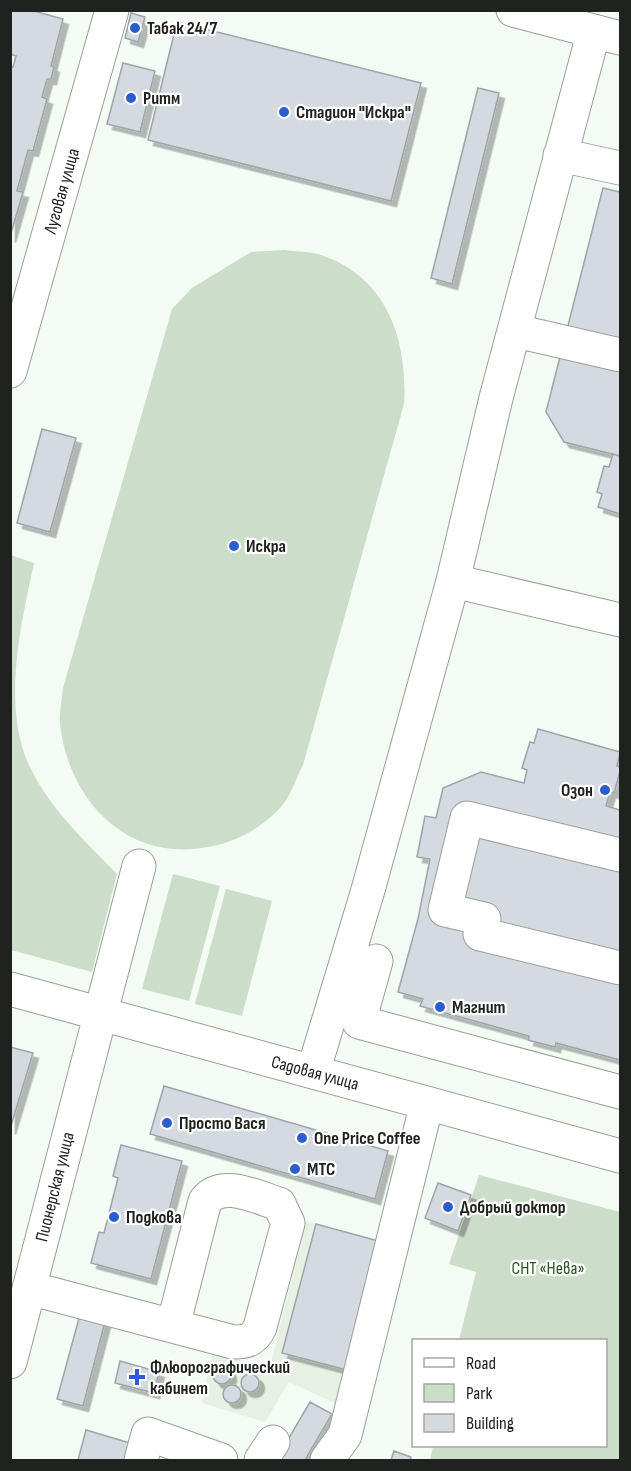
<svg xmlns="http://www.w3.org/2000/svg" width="631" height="1471" font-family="'Sofia Sans Condensed',sans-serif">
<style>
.built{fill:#e6f1e4}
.green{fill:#ccdeca}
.building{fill:#d5d9e0;stroke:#a0a4aa;stroke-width:1.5;filter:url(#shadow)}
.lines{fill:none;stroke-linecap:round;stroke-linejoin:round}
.minor-casing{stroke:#9a9f99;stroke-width:35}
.minor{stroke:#fff;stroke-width:33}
.poi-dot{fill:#2c5dcc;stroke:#fff;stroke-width:2}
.labels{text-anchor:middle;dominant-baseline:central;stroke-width:4.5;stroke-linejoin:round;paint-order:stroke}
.poi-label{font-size:18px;font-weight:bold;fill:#20221f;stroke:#fff;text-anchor:start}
.street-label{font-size:18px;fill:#20221f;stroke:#fff}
.park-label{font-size:18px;fill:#2c5427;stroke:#fff}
</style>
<defs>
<filter id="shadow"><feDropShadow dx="5.5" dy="5.5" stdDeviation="0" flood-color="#0004"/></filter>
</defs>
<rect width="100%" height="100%" fill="#f4faf4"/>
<path class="built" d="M306,1221L382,1242L337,1404L289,1382L265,1422L202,1403L213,1350L269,1370Z"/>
<path class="green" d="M285,250C296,252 310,251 321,255C387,277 408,340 404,404L303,765C297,777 292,791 285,802C267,825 240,840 213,846C130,865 69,803 60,724C59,713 62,699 63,688L172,309L192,288L251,252Z
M11,555L34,563C21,624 1,707 30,767C49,808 86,842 117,874L92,972L11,950Z
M173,874L220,886L189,1001L142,989Z
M226,889L272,901L242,1016L195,1004Z
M479,1175L620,1212V1460H430L433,1446H606V1340H459L476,1272L449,1264Z"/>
<path class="building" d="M10,10H30L63,19L51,66L54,67L51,79H47L42,97L47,99L33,151L28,150L17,191L23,192L10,237V67H13L16,56L10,54Z
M131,13L145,17L138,42L125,38Z
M177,22L421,83L391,201L148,140Z
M123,63L155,71L140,132L107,124Z
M478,88L499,93L452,284L431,278Z
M603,188L620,192V456L564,442L546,412Z
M42,429L76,438L50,532L17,523Z
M613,454L620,456V514L598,507L602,494L597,492L604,466L609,467Z
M538,729L620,752L617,766L620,767V771L614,793L610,792L606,806L620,810V1060L556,1043L555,1047L528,1040L529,1036L420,1006L423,999L398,992L418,919L430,859L417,857L425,816L436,818L443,788L481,772L524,783L527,770L522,768L530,742L534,743Z
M10,1047L33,1053L10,1129Z
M164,1086L388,1151L375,1199L150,1134Z
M121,1145L182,1161L151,1279L91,1263L99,1232L104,1233L118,1178L113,1176Z
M438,1183L471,1195L458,1231L425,1218Z
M316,1224L382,1242L347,1370L282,1353Z
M81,1311L106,1318L83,1406L57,1399Z
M120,1361L159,1372L154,1393L115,1383Z
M213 1375a9 9 0 1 1 18 0a9 9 0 1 1-18 0Z
M241 1383a9 9 0 1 1 18 0a9 9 0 1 1-18 0Z
M223 1394a9 9 0 1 1 18 0a9 9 0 1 1-18 0Z
M310,1402L332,1414L305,1460H276Z
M86,1430L130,1443L125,1460H78Z
M394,1451L411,1457L410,1460H391Z"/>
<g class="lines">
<defs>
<path id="minor" d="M513,10L620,38
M560,155L620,168
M516,331L620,355
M10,371L112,10
M453,581L620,620
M620,855L467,818L445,910L484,919L480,934L620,968
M376,961L359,1022L620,1092
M10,989L620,1156
M313,1072L368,890L453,581L496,398L594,31
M29,1288L233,1342C247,1342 254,1340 260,1327L288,1223L279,1204C256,1197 222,1179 205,1201L173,1326
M10,1362L139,866
M141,1460L148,1434L221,1460
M261,1460L273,1442
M327,1460L345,1435L427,1103"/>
</defs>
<use href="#minor" class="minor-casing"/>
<use href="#minor" class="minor"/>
</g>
<g class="poi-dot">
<circle cx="135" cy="28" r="6"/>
<circle cx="131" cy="98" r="6"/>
<circle cx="284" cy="112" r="6"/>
<circle cx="234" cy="546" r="6"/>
<circle cx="605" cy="790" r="6"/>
<circle cx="440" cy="1007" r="6"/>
<circle cx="167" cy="1123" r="6"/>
<circle cx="302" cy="1138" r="6"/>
<circle cx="295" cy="1169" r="6"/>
<circle cx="448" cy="1207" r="6"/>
<circle cx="114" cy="1217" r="6"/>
<path d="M134 1368h6v6h6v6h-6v6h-6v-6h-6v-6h6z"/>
</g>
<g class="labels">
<g class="poi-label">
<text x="147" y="28">Табак 24/7</text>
<text x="143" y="98">Ритм</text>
<text x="296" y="112">Стадион "Искра"</text>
<text x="246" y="546">Искра</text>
<text x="593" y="790" text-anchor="end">Озон</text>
<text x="452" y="1007">Магнит</text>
<text x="179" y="1123">Просто Вася</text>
<text x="314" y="1138">One Price Coffee</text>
<text x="307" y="1169">МТС</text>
<text x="460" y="1207">Добрый доктор</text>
<text x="126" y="1217">Подкова</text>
<text x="150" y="1367">Флюорографический<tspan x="150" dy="21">кабинет</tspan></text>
</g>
<g class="street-label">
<text transform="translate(62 191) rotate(-74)">Луговая улица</text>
<text transform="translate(315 1073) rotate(15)">Садовая улица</text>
<text transform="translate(55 1187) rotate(-76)">Пионерская улица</text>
</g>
<g class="park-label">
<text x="548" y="1268">СНТ «Нева»</text>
</g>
</g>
<rect width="631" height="1471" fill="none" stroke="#20221f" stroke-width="24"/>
<rect x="412" y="1339" width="195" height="108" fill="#ffffff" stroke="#a6a7a5" stroke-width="1.5"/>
<rect x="424" y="1358" width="30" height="9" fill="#ffffff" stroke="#a6a7a5" stroke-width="1.5"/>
<text x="466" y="1369" font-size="18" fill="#20221f">Road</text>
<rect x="424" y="1384" width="30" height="18" fill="#ccdeca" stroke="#a6a7a5" stroke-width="1.5"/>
<text x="466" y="1399" font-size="18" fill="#20221f">Park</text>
<rect x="424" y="1414" width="30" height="18" fill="#d5d9e0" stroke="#a6a7a5" stroke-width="1.5"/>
<text x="466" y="1429" font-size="18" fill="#20221f">Building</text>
</svg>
